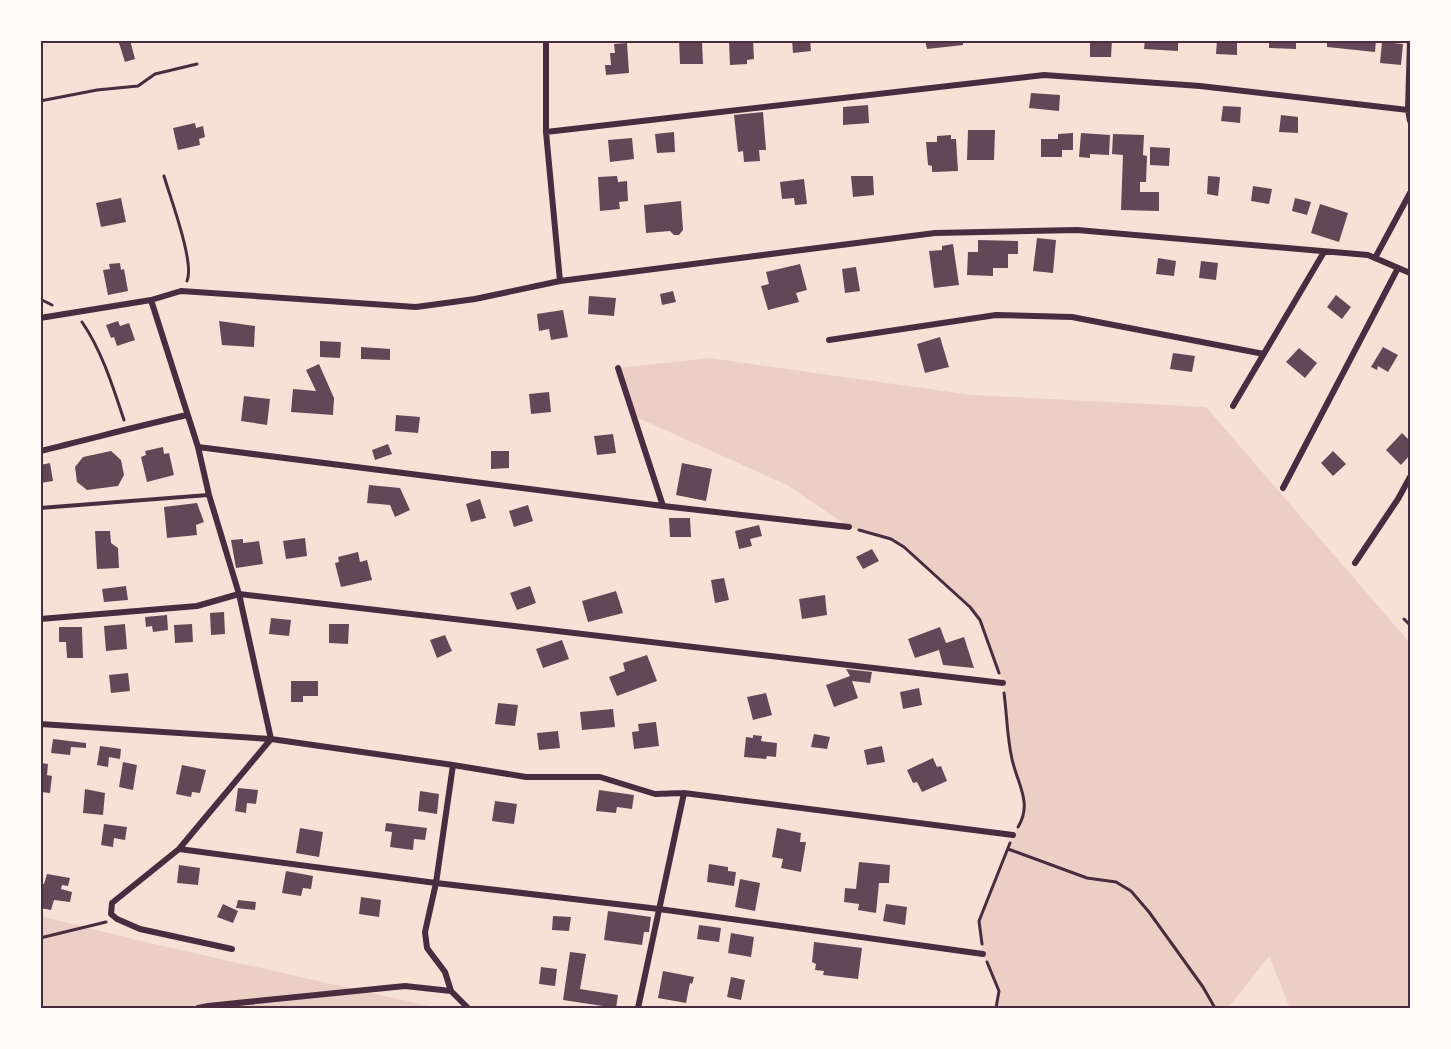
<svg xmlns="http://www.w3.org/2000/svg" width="1451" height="1049" font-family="Lato,sans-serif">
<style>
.green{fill:#ebcfc5}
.building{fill:#644757}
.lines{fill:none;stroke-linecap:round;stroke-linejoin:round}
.path{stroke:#4a2c40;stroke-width:3}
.service{stroke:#4a2c40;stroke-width:4}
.minor{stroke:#4a2c40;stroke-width:6}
.neatline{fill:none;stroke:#4a2c40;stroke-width:2}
</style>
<rect width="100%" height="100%" fill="#f7e1d7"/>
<path class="green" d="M709,358L972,395L1206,407L1410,643V1008H1290L1269,956L1228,1008H996L999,991L983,954L979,921L1013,835L1023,819L1025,797L1012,759L1003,683L980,620L969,607L904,547L891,539L849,527L787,485L634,416L618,368Z
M40,916L154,944L438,1008H41Z"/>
<path class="building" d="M118,40H130L135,59L125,62Z
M679,40L702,41L703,64H680Z
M753,40L754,59L747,60V64L730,65L729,41Z
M792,40H810L811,51L793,53Z
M925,40H963V45L927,49Z
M1090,40H1112L1111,57H1090Z
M1145,40H1178V51L1144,49Z
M1217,40H1237V55L1216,54Z
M1269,40H1296V49L1269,48Z
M1327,40H1376L1375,52L1327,47Z
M1382,42L1403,44L1401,65L1380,63Z
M627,43L629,73L606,75L605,65H611L610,53H615L614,44Z
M1031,93L1060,95L1059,111L1029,108Z
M868,105L869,123L843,125V107Z
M1223,106L1241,107L1240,123L1221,121Z
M763,112L766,150H759L760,161L744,162L743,151L738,152L734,115Z
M1281,115L1298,117V133L1279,132Z
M195,123L196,128L203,126L205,137L199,139L200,145L178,150L173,128Z
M968,130H995L994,160H967Z
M674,132L675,152L657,153L655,134Z
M1073,133V150H1062V157H1041V139H1058V134Z
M1081,133L1110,135L1109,155L1090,154V158L1079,157Z
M1113,134L1144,135L1143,155L1147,156L1146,182H1140V192H1159V211L1121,210L1123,155L1112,154Z
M951,135V139H956L958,171L932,172V166L928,165L926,142H937V136Z
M632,138L634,159L610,162L608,140Z
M1150,147L1170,148L1169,166L1150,165Z
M617,176L618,182L627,181L628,201L619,202L620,209L600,211L598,177Z
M851,176H873L874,195L853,197Z
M1208,176L1220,177L1218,196L1207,194Z
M804,179L807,204L795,205L794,198L782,199L780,182Z
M1253,186L1272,189L1269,204L1251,201Z
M121,198L126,222L101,227L96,203Z
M1295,198L1311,202L1307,215L1292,211Z
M681,201L683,230L679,235H674L670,231L646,233L644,205Z
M1320,204L1348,213L1339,242L1311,233Z
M1037,238L1056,240L1053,273L1033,271Z
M978,240L1018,241V254H1008V268H993V276L967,275L968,252H978Z
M953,244L959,285L934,288L929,251L942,250V246Z
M1158,258L1176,261L1174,276L1156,274Z
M1201,261L1218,263L1216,280L1199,278Z
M120,263L121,270L124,269L128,291L108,295L103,270L110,269L109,264Z
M800,264L807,290L796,293L799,302L768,310L761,286L769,284L766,272Z
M856,267L860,291L845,293L842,269Z
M673,291L676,302L662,305L660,294Z
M1336,295L1351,307L1342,319L1327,307Z
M589,296L616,298L614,316L588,314Z
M563,310L568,337L551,340L549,329L539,331L537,314Z
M118,321L120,326L129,323L135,340L117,346L114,337L111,338L106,325Z
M219,321L255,326L254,347L222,345Z
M940,337L949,367L925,373L917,344Z
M320,341L341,342L340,358L320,357Z
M361,347L390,349V360L361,359Z
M1383,347L1398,355L1388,372L1378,366L1377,370L1371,367Z
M1299,348L1317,363L1305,378L1286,362Z
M1173,353L1195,356L1192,372L1170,369Z
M319,364L334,398L333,415L291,412L293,389L316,391L306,370Z
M549,392L551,412L531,414L529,394Z
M244,396L270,399L267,425L241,421Z
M396,415L420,417L418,433L395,431Z
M1402,433L1410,441V455L1401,465L1386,450Z
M613,434L616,453L597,455L594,436Z
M388,444L392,454L375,460L372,450Z
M163,447L164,454L169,453L174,475L147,482L141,457L146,455L145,451Z
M111,451L121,460L124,475L118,486L87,490L77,482L75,467L83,457Z
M491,451H509V468L491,469Z
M1333,451L1346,464L1333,476L1321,463Z
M50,463L53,481L40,483V465Z
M682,463L712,469L706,501L676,495Z
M369,485L400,488L410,510L395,517L390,505L367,503Z
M480,499L486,518L471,522L466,504Z
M197,503L204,522L196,525L197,535L167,538L164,507Z
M528,505L533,521L514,527L509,511Z
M669,518H690L691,537H670Z
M759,525L762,536L750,539L752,546L739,549L735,531Z
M95,531H110L111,543L118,548L119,568L97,569Z
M305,538L307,556L286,559L283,541Z
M243,539V543L259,541L263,564L236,568L231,540Z
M872,549L879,561L863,569L856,557Z
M358,552L360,562L367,560L372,580L341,587L335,563L339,562L338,557Z
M724,578L729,600L715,603L711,580Z
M126,586L128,600L104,602L102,589Z
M530,586L536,603L517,610L510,593Z
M616,591L623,613L588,622L582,601Z
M825,595L827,615L802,619L799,599Z
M224,612L225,634L211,635L210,613Z
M167,615L168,630L153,632L152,626L146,627L145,617Z
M271,618L291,620L289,636L269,634Z
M125,624L127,649L106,651L104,626Z
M192,624L193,642L175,643L174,625Z
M329,624H349L348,644L329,643Z
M59,627H82L83,658H67L66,642H59Z
M940,627L946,643L964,637L974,668L943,665L939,650L915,658L908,639Z
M445,635L452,651L437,658L430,640Z
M562,640L569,659L543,668L536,649Z
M647,655L657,681L617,696L609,677L625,671L623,663Z
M846,669L872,672L870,683L852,681L858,698L834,707L826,685L850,676Z
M128,673L130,691L111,693L109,675Z
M291,681H318V696H303V702H291Z
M919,688L922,705L903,709L900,692Z
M766,693L772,715L753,720L747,697Z
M498,703L518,705L515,726L495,724Z
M613,709L615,727L582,730L580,712Z
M656,722L659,746L634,749L632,732L639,731L638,724Z
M558,731L560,748L539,750L537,733Z
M814,734L830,737L827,749L811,747Z
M753,735L762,736L761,741L777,743L776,757L767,756L766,759L744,757L746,737L753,738Z
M53,739L86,743V748L71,747L70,755L51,753Z
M100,746L121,749L120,759L109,757L108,767L97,765Z
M882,746L885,762L867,765L864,750Z
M933,758L937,767L941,766L947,781L922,792L917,782L913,783L907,770Z
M123,762L137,765L133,790L119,787Z
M40,763L48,764L47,775L52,776L50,793L40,792Z
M182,765L206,770L200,793L192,792L191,797L176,794Z
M238,788L258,790L256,804L247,803L246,813L235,811Z
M85,789L105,793L103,815L83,813Z
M599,790L634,795L632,809L617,807L616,813L596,811Z
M420,791L439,794L437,814L418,811Z
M495,801L517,804L514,824L492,821Z
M386,823L427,828L425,840L414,839L413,850L390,847L392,832L385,831Z
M104,824L127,827L125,840L114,838L113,847L101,845Z
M300,828L323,832L319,857L296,853Z
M777,828L801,833L800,842H806L801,872L781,868L783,859L772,857Z
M859,862L890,865L889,883H879L876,913L858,910L859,904L844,902L845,888L856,889Z
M709,864L728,867V871L736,872L734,886L707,882Z
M179,865L200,868L198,885L177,883Z
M286,871L313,876L311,889L303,888L301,896L282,893Z
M47,874L70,878L68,886L62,885L61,889L72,892L70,902L54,900L51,910L40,908V885L41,883L44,884Z
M740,879L760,883L755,911L735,907Z
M361,897L381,900L379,917L359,914Z
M238,900L256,902L255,910L236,908Z
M223,904L238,911L233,923L217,917Z
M886,904L907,907L905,925L883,921Z
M608,911L651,917L649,932H644L642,945L604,940Z
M553,916L571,917L569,931L552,930Z
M699,925L721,928L719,942L697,939Z
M731,933L754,937L751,957L728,953Z
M814,942L862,948L858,979L823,975L824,971L815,970L816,964L812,962Z
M570,952L586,954L580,989L618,995L616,1008L563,1000Z
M541,967L557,969L555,986L539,984Z
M663,971L694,977L692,984L690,983L686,1003L658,998Z
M731,977L745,980L741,1000L727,997Z"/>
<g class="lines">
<path class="path" d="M40,101L97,90L138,86L155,74L197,64
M164,176C170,197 195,263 187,281
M40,299L52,305
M82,322C102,351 113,387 124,420
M859,530L891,539L904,547L970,607L980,620L999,673
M1404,619L1410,625
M1004,693C1007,715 1007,738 1012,759C1017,783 1033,803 1018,827
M1008,849L1087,878L1116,882L1131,891L1149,912L1203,987L1215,1008
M40,938L106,922
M982,944L979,921L1010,843
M987,962L999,991L996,1008"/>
<path class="service" d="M40,508L208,495"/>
<path class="minor" d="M546,40V132L560,281
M1410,40L1408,110L1410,121
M546,132L1044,75L1200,86L1408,110
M1375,258L1410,193
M151,300L198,447L209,495L239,594L271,739L179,849L112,903L111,914L117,919L140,929L232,949
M40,318L151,300L181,291L416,307L475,299L560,281L935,233L1077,230L1368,255L1410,273
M829,340L996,315L1072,317L1264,354
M618,368L663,506
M1233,406L1324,252
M198,447L663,506L849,527
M40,451C90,439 138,426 187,415
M1283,488L1398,268
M1355,563L1398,499L1410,477
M40,619L197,606L239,594L1003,683
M40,724L271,739L453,765L526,777H600L655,794L684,793L1013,835
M453,765L436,883L425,932L427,948L445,972L451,991L468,1008
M179,849L436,883L659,909L983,954
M198,1008L208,1006L405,986L451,991
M638,1008L684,793"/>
</g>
<rect width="1451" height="1049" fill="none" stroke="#fffaf5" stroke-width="84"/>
<rect x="42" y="42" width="1367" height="965" class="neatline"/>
</svg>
